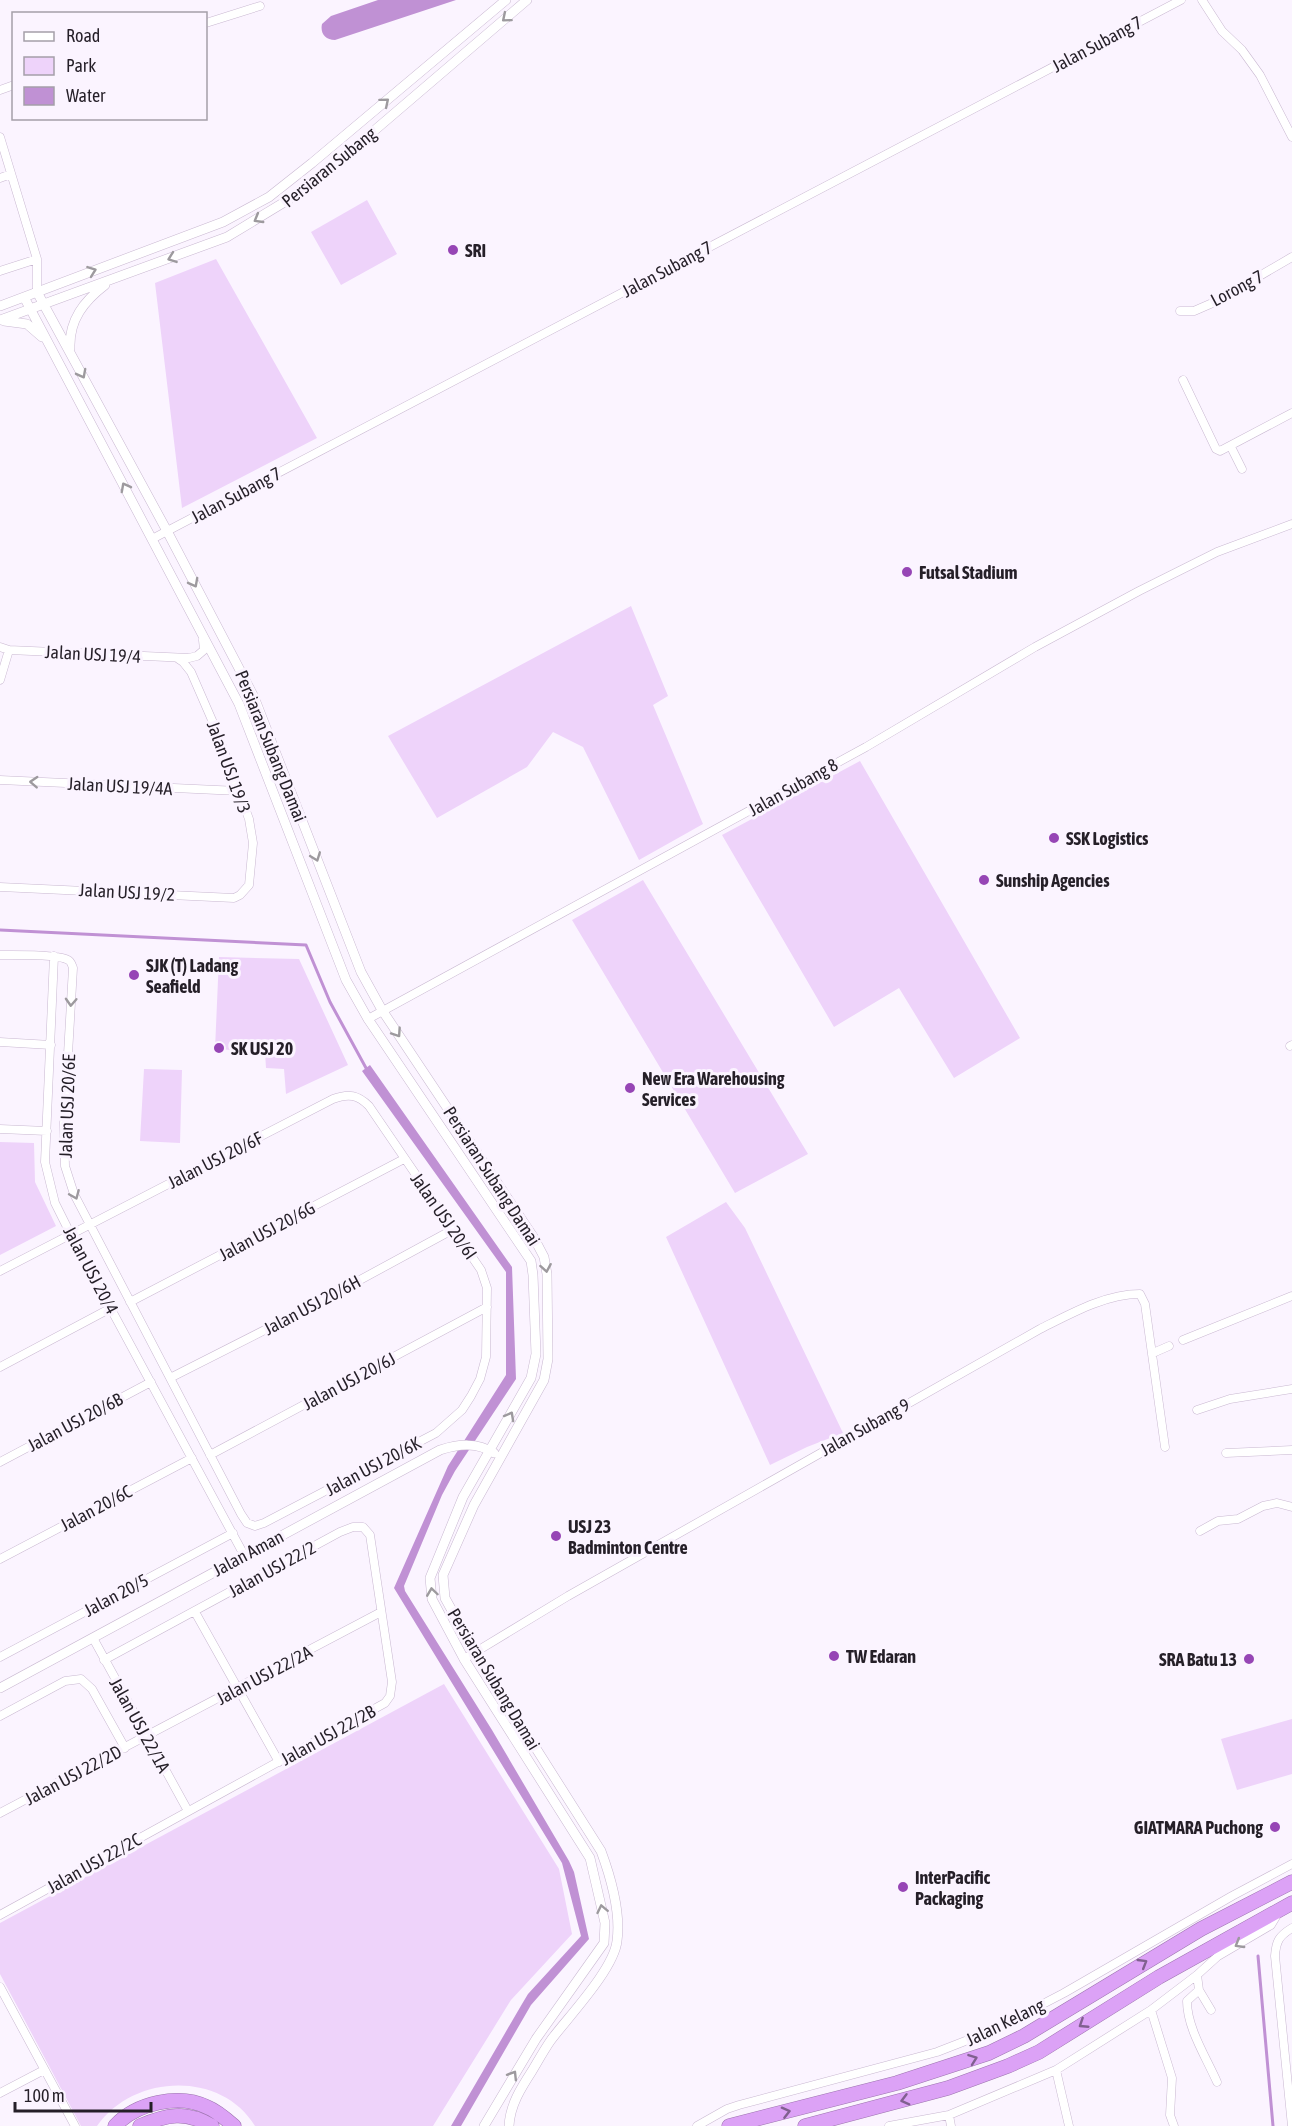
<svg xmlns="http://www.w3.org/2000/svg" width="1292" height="2126" font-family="'Asap Condensed',sans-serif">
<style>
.green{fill:#eed3fa}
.water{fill:#c091d4}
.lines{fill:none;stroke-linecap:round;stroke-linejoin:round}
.stream{stroke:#c091d4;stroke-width:3}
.minor-casing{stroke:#c9b8d1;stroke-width:9}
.tertiary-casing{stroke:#c9b8d1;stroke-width:10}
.motorway-casing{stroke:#9c74ae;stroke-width:15}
.minor{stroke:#fff;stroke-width:8}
.tertiary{stroke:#fff;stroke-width:9}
.motorway{stroke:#dca2f6;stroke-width:14}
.oneway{stroke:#9d9a9e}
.oneway2{stroke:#80608f}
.poi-dot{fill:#9645b5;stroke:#fbf4ff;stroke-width:2}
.labels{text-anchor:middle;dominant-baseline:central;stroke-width:6;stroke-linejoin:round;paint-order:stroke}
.street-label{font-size:18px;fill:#251f28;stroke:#fbf4ff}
.poi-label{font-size:18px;font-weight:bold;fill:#251f28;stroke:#fbf4ff;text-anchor:start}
</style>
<rect width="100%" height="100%" fill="#fbf4ff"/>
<path class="green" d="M367,200L397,254L341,285L311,232Z
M216,259L317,438L182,508L155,283Z
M631,606L668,696L653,705L703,824L639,860L583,747L553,732L527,767L437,818L388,736Z
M860,761L1020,1038L954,1078L899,988L834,1027L722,835Z
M643,880L808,1154L735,1193L572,920Z
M219,957L299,959L348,1065L286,1094L284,1069L266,1068L265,1052L215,1049Z
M144,1069L182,1070L180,1143L140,1141Z
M0,1142L34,1143L35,1182L56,1226L0,1255Z
M726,1202L745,1228L843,1433L807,1447L770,1465L666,1237Z
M444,1684L559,1869L572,1934L511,2000L433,2126H255C221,2070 133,2074 97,2126H81L0,1974V1923Z
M1292,1719V1774L1237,1790L1221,1739Z"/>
<path class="water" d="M378,0H456L335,40C325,40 320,33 322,24L331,16Z
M370,1065L512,1267L516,1379L455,1471L442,1495L404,1586L405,1591L492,1730L569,1861L574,1872L589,1939L531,2005L461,2126H451L522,2004L528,1994L581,1936L562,1863L394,1588L448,1466L506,1375V1272L362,1071Z"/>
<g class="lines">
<path class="stream" d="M0,930L306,945L330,1002L366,1068
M1258,1956L1273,2126"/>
<defs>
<path id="minor" d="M1202,0L1222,31L1242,50L1260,75L1292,137
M206,23L260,6
M0,90L14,85
M0,137L37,259V292
M0,178L11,174
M0,271L37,259
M1180,311H1194L1217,301L1292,257
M1183,380L1216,449L1220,451L1292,413
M1231,447L1242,469
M152,539L1181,0
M0,647L9,650L189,658L197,656L204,650L203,640
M0,680L9,650
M0,780L239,791
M0,887L234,898L240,895L249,885L253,843L249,819L215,727L191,672L183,662L177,658
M0,955C13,955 60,954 68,960C71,961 72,965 73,968L64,1123L65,1166L74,1194L97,1238L241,1514L247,1523L255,1526L264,1523L436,1433L462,1410L471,1396L480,1379L486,1357L487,1288L481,1270L369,1106C358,1095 349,1093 333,1099L0,1271
M54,956L45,1162L55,1203L71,1235L244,1555
M368,1019L866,747L1035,647L1139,591L1217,552L1292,524
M0,1042L51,1045
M1290,1046L1292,1045
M0,1129L47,1131
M130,1302L404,1159
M1183,1340L1292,1296
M1153,1353L1169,1346
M0,1367L111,1308
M170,1378L312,1306L452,1230
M1197,1410L1230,1399L1292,1389
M1226,1453L1292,1450
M210,1455L487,1307
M0,1462L151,1382
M1200,1531L1218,1521L1238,1519L1263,1506L1277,1503L1292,1507
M0,1559L192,1458
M195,1612L279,1762
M93,1638L188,1811
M0,1657L233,1533
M464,1659L568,1596L1040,1329C1070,1314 1105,1294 1140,1294L1145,1304L1165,1447
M0,1716L65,1681L81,1679L92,1689L125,1748
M0,1813L381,1612
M0,1915L385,1703L390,1696L392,1682L370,1535L363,1527H353L340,1532L104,1660
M1197,1975L1199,1990L1187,2001C1187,2028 1206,2057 1217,2082
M0,1987L75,2126
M1199,1990L1211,2010
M1151,2010L1172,2078L1170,2115L1174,2126
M1056,2070L1069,2126
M0,2093L44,2070
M949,2115L951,2126
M697,2126L727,2109L739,2105L937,2052L991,2031L1064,1993L1232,1896L1292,1864
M889,2126L949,2115L1056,2070L1151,2010L1197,1975L1218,1956L1271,1925L1277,1915
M1292,2126L1275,1956C1276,1941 1279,1936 1292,1928"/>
<path id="tertiary" d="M37,292L167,531L254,697L361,972L382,1010L534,1238L544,1257L547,1274L548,1359L544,1380L474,1505L443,1575L445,1598L475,1652L601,1851C611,1878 621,1912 617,1941C614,1969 569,2016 551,2040C544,2050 538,2061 532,2071C521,2088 510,2105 509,2126
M24,297L239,704L346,980L368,1019L531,1261L533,1275L536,1354L531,1378L463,1497L430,1578L432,1599L464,1659L590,1858L605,1923L604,1943L536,2039L484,2126
M0,306L223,222L269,197L312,163L506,0
M0,320L227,237L306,189L527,0
M4,321L27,324L42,337
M70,348C69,320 84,301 105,285
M0,1688L440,1450C459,1444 477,1442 494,1453"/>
<path id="motorway" d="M115,2126C136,2103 179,2093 207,2107C217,2111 226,2119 234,2126
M140,2126C167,2114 186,2111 212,2126
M729,2126L897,2083L989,2053L1024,2036L1201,1929L1292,1882
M805,2126L948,2088L1008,2066L1039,2052L1159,1977L1292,1903"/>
</defs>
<use href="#minor" class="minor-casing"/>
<use href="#tertiary" class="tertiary-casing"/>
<use href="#motorway" class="motorway-casing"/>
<use href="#minor" class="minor"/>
<use href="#tertiary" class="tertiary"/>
<use href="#motorway" class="motorway"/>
</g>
<defs><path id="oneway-chevron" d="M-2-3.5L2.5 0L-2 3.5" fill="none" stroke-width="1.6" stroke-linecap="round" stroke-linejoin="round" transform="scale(1.5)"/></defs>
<g class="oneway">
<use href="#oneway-chevron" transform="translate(506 18) rotate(140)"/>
<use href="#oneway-chevron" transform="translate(385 102) rotate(-40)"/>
<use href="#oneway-chevron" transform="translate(258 219) rotate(150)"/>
<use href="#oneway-chevron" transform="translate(172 258) rotate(160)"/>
<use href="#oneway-chevron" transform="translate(92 271) rotate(-20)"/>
<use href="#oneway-chevron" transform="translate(82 374) rotate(62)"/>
<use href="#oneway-chevron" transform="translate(125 487) rotate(-118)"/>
<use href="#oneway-chevron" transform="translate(194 583) rotate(62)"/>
<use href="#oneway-chevron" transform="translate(34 782) rotate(-177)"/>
<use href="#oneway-chevron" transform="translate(316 857) rotate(69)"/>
<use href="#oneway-chevron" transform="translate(71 1002) rotate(93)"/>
<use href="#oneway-chevron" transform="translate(397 1033) rotate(56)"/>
<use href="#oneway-chevron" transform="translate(75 1195) rotate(67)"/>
<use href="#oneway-chevron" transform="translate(546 1268) rotate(80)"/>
<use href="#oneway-chevron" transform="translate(510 1416) rotate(-61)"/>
<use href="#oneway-chevron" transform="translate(432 1592) rotate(-98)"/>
<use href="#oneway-chevron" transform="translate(602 1909) rotate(-102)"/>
<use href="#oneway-chevron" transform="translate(1239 1944) rotate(149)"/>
<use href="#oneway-chevron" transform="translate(513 2075) rotate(-58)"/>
</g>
<g class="oneway2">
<use href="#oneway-chevron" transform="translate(1143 1963) rotate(-31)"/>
<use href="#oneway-chevron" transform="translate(1083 2024) rotate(147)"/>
<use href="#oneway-chevron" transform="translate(973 2059) rotate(-20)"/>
<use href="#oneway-chevron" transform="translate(905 2100) rotate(165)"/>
<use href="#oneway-chevron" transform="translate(786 2112) rotate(-14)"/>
</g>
<g class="poi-dot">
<circle cx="453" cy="250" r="6"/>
<circle cx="907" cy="572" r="6"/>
<circle cx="1054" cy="838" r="6"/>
<circle cx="984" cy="880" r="6"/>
<circle cx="134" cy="975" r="6"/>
<circle cx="219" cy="1048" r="6"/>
<circle cx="630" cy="1088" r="6"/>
<circle cx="556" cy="1536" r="6"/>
<circle cx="834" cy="1656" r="6"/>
<circle cx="1249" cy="1659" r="6"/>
<circle cx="1275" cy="1827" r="6"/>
<circle cx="903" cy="1887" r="6"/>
</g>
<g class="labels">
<g class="street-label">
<text transform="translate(1097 44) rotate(-28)">Jalan Subang 7</text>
<text transform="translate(329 167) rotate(-39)">Persiaran Subang</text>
<text transform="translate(667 269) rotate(-28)">Jalan Subang 7</text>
<text transform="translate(1237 288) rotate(-28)">Lorong 7</text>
<text transform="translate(236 495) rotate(-28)">Jalan Subang 7</text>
<text transform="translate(93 654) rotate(3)">Jalan USJ 19/4</text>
<text transform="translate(271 746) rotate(68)">Persiaran Subang Damai</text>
<text transform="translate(229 767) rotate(70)">Jalan USJ 19/3</text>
<text transform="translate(120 786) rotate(3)">Jalan USJ 19/4A</text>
<text transform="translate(793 787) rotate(-29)">Jalan Subang 8</text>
<text transform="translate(127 892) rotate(3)">Jalan USJ 19/2</text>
<text transform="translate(67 1106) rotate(-88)">Jalan USJ 20/6E</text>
<text transform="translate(215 1160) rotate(-27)">Jalan USJ 20/6F</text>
<text transform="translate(492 1176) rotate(57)">Persiaran Subang Damai</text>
<text transform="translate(444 1216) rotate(55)">Jalan USJ 20/6I</text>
<text transform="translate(267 1231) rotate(-28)">Jalan USJ 20/6G</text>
<text transform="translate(91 1270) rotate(62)">Jalan USJ 20/4</text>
<text transform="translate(312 1305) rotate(-28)">Jalan USJ 20/6H</text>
<text transform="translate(349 1381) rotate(-28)">Jalan USJ 20/6J</text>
<text transform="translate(75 1422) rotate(-28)">Jalan USJ 20/6B</text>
<text transform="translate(865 1427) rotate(-29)">Jalan Subang 9</text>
<text transform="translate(373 1466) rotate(-28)">Jalan USJ 20/6K</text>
<text transform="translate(96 1508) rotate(-28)">Jalan 20/6C</text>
<text transform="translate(248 1553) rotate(-28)">Jalan Aman</text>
<text transform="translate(272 1569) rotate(-29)">Jalan USJ 22/2</text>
<text transform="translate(116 1595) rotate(-28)">Jalan 20/5</text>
<text transform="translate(264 1675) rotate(-28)">Jalan USJ 22/2A</text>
<text transform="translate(494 1679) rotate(59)">Persiaran Subang Damai</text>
<text transform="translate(140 1725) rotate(61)">Jalan USJ 22/1A</text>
<text transform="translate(328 1735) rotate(-29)">Jalan USJ 22/2B</text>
<text transform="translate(73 1775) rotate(-28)">Jalan USJ 22/2D</text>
<text transform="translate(94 1863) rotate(-29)">Jalan USJ 22/2C</text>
<text transform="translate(1005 2022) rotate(-26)">Jalan Kelang</text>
</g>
<g class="poi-label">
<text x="465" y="250">SRI</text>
<text x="919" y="572">Futsal Stadium</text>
<text x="1066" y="838">SSK Logistics</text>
<text x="996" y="880">Sunship Agencies</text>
<text x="146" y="965">SJK (T) Ladang<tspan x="146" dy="21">Seafield</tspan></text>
<text x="231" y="1048">SK USJ 20</text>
<text x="642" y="1078">New Era Warehousing<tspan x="642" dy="21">Services</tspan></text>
<text x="568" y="1526">USJ 23<tspan x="568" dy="21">Badminton Centre</tspan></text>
<text x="846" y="1656">TW Edaran</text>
<text x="1237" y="1659" text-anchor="end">SRA Batu 13</text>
<text x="1263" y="1827" text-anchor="end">GIATMARA Puchong</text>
<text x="915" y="1877">InterPacific<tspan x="915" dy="21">Packaging</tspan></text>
</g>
</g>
<rect x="12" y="12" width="195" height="108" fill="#fbf4ff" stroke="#a59fa9" stroke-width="1.5"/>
<rect x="24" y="32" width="30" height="9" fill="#ffffff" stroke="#a59fa9" stroke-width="1.5"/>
<text x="66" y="42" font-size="18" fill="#251f28">Road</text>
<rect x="24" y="57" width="30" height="18" fill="#eed3fa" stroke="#a59fa9" stroke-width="1.5"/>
<text x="66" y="72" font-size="18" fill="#251f28">Park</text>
<rect x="24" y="87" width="30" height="18" fill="#c091d4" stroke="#a59fa9" stroke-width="1.5"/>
<text x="66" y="102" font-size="18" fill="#251f28">Water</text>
<path d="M15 2102v9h136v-9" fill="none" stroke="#251f28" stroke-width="3"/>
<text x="24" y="2102" font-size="18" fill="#251f28" stroke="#fbf4ff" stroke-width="4.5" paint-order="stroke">100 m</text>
</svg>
